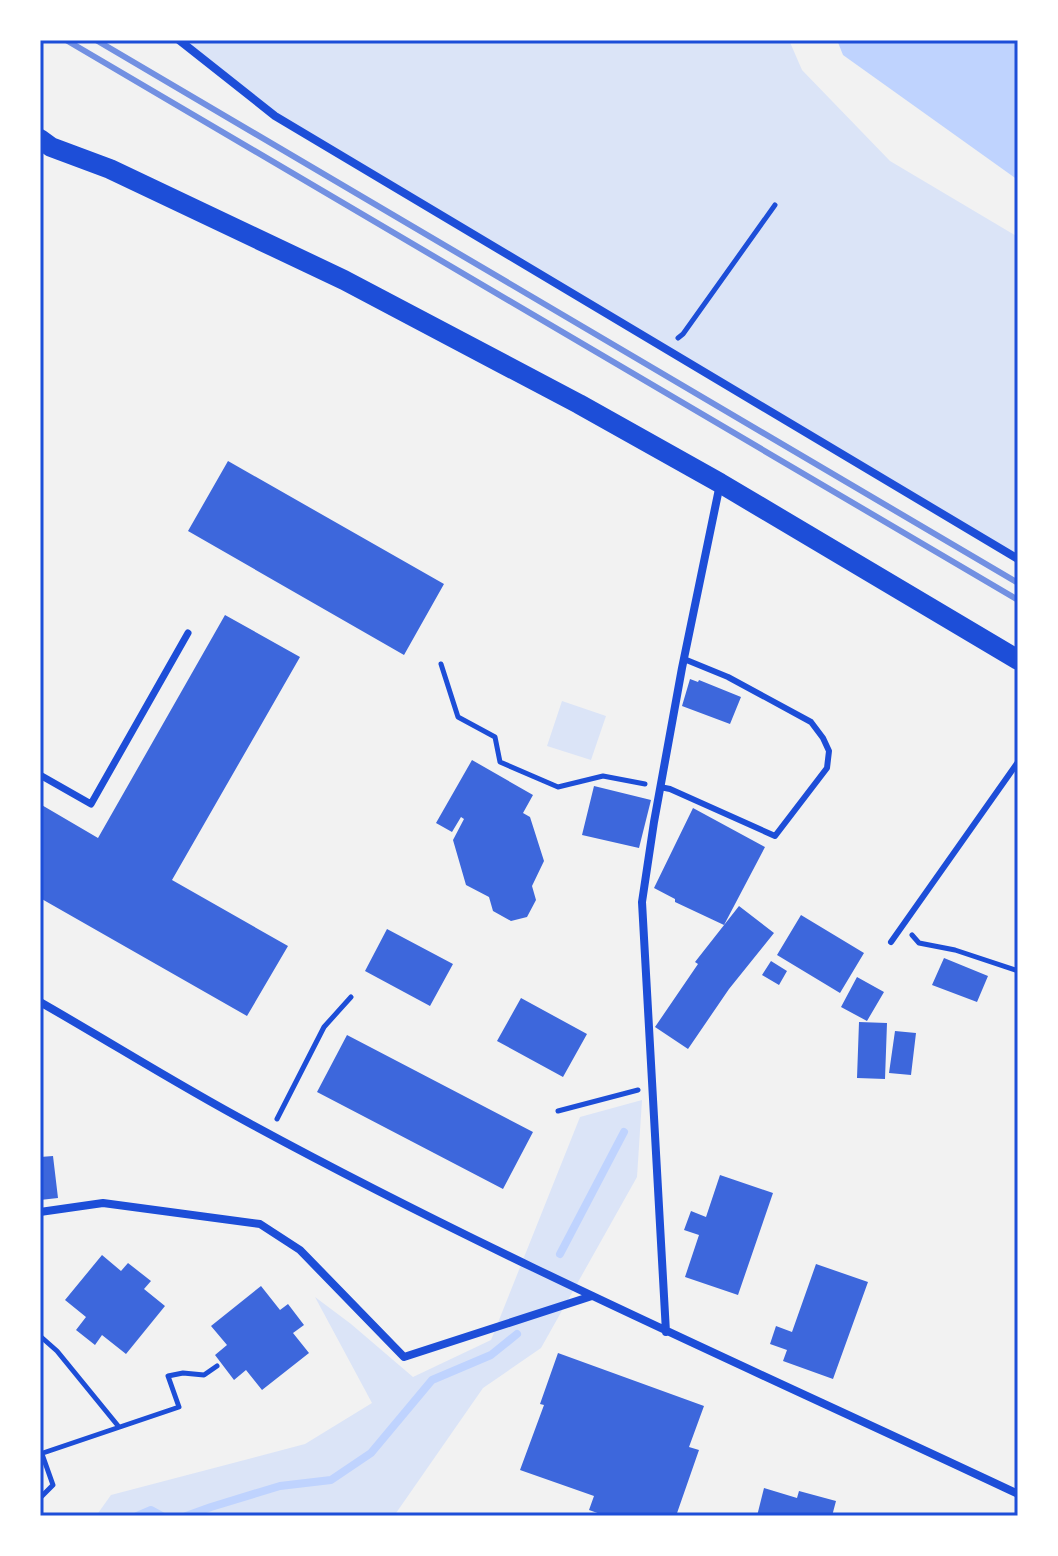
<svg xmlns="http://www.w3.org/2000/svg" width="1058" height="1556" font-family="Mulish,sans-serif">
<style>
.green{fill:#dbe4f7}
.water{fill:#bfd3fe}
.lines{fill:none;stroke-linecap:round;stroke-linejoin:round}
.stream{stroke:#bfd3fe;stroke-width:8}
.building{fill:#3d67dc}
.path{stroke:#1d4ed8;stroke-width:5}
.service{stroke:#1d4ed8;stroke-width:6}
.pedestrian{stroke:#1d4ed8;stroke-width:7}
.minor{stroke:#1d4ed8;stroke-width:8}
.primary{stroke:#1d4ed8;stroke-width:20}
.rail{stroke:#7290e2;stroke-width:6}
.neatline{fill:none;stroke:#1d4ed8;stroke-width:3}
</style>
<rect width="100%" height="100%" fill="#f2f2f2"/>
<path class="green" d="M179,40H789L802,70L890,161L1018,237V559L275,116Z
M562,701L606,716L591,760L547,746Z
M642,1100L637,1177L541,1348L483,1388L394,1516H96L111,1495L305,1444L372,1403L315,1297L351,1324L413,1377L491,1340L580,1117Z"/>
<path class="water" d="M837,40H1018V180L843,55Z"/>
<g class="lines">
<path class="stream" d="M560,1254L624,1132
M137,1516L151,1510L162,1516
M186,1516L211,1507L280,1486L331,1480L371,1453L432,1380L491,1355L517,1334"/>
</g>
<path class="building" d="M228,461L444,584L404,655L188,531Z
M225,615L300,657L172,880L288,946L247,1016L40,898V804L98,838Z
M690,679L698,682L699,680L741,697L730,724L682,706Z
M472,760L533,795L523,813L530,817L544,861L532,886L536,900L527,917L511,921L493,911L489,897L466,885L453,840L464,819L461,817L452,832L436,823Z
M594,786L651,800L639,848L582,835Z
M693,808L765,847L724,925L675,902V899L654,888Z
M739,906L774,933L729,989L688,1049L655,1027L698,964L695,962Z
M801,915L864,953L840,993L777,955Z
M387,929L453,964L430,1006L365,971Z
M944,958L988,976L977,1002L932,985Z
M771,961L787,971L779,985L762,975Z
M857,977L884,992L867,1021L841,1007Z
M521,998L587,1034L563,1077L497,1041Z
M859,1022L887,1023L885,1079L857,1078Z
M895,1031L916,1033L911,1075L889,1073Z
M347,1035L533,1132L503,1189L317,1092Z
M53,1156L58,1198L40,1200V1157Z
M720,1175L773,1193L738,1295L685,1277L699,1235L684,1230L691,1211L706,1217Z
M102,1255L121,1271L128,1263L151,1281L144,1289L165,1306L126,1354L102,1335L95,1345L76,1330L86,1317L65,1300Z
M816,1264L868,1282L833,1379L783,1361L787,1350L770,1344L776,1326L792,1332Z
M261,1286L280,1310L288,1304L304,1325L293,1333L309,1353L262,1390L246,1370L234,1380L215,1355L227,1345L211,1326Z
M558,1353L704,1406L689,1447L699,1450L676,1516H606L589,1510L594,1496L520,1470L544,1405L540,1404Z
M764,1488L797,1498L799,1491L836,1501L832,1516H757Z"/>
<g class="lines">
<path class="path" d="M678,338L683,334L775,205
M441,664L458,717L495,737L500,762L558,787L603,776L645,784
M912,935L919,943L955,950L1018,971
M558,1111L638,1090
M277,1119L324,1027L351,997
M40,1336L57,1351L119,1427
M40,1454L179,1407L168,1376L183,1373L204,1375L217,1366
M40,1498L53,1485L42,1454
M40,1510L41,1516"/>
<path class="service" d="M660,787L670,789L775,836L827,768L829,751L823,738L811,722L728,677L684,659
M891,942L1018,762"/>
<path class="pedestrian" d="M40,775L91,804L188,633"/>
<path class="minor" d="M179,40L275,116L1018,559
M40,1002C110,1042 178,1085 249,1123C499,1259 761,1373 1018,1494
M40,1212L103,1203L260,1224L300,1250L404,1357L592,1296
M666,1332L642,902L654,822L682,668L720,484"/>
<path class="primary" d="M40,139L51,147L110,169L344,280L579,404L720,483L1018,660"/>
<path class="rail" d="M66,40L1018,600
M96,40L1018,583"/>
</g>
<rect width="1058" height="1556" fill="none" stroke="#ffffff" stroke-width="84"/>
<rect x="42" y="42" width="974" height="1472" class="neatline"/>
</svg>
